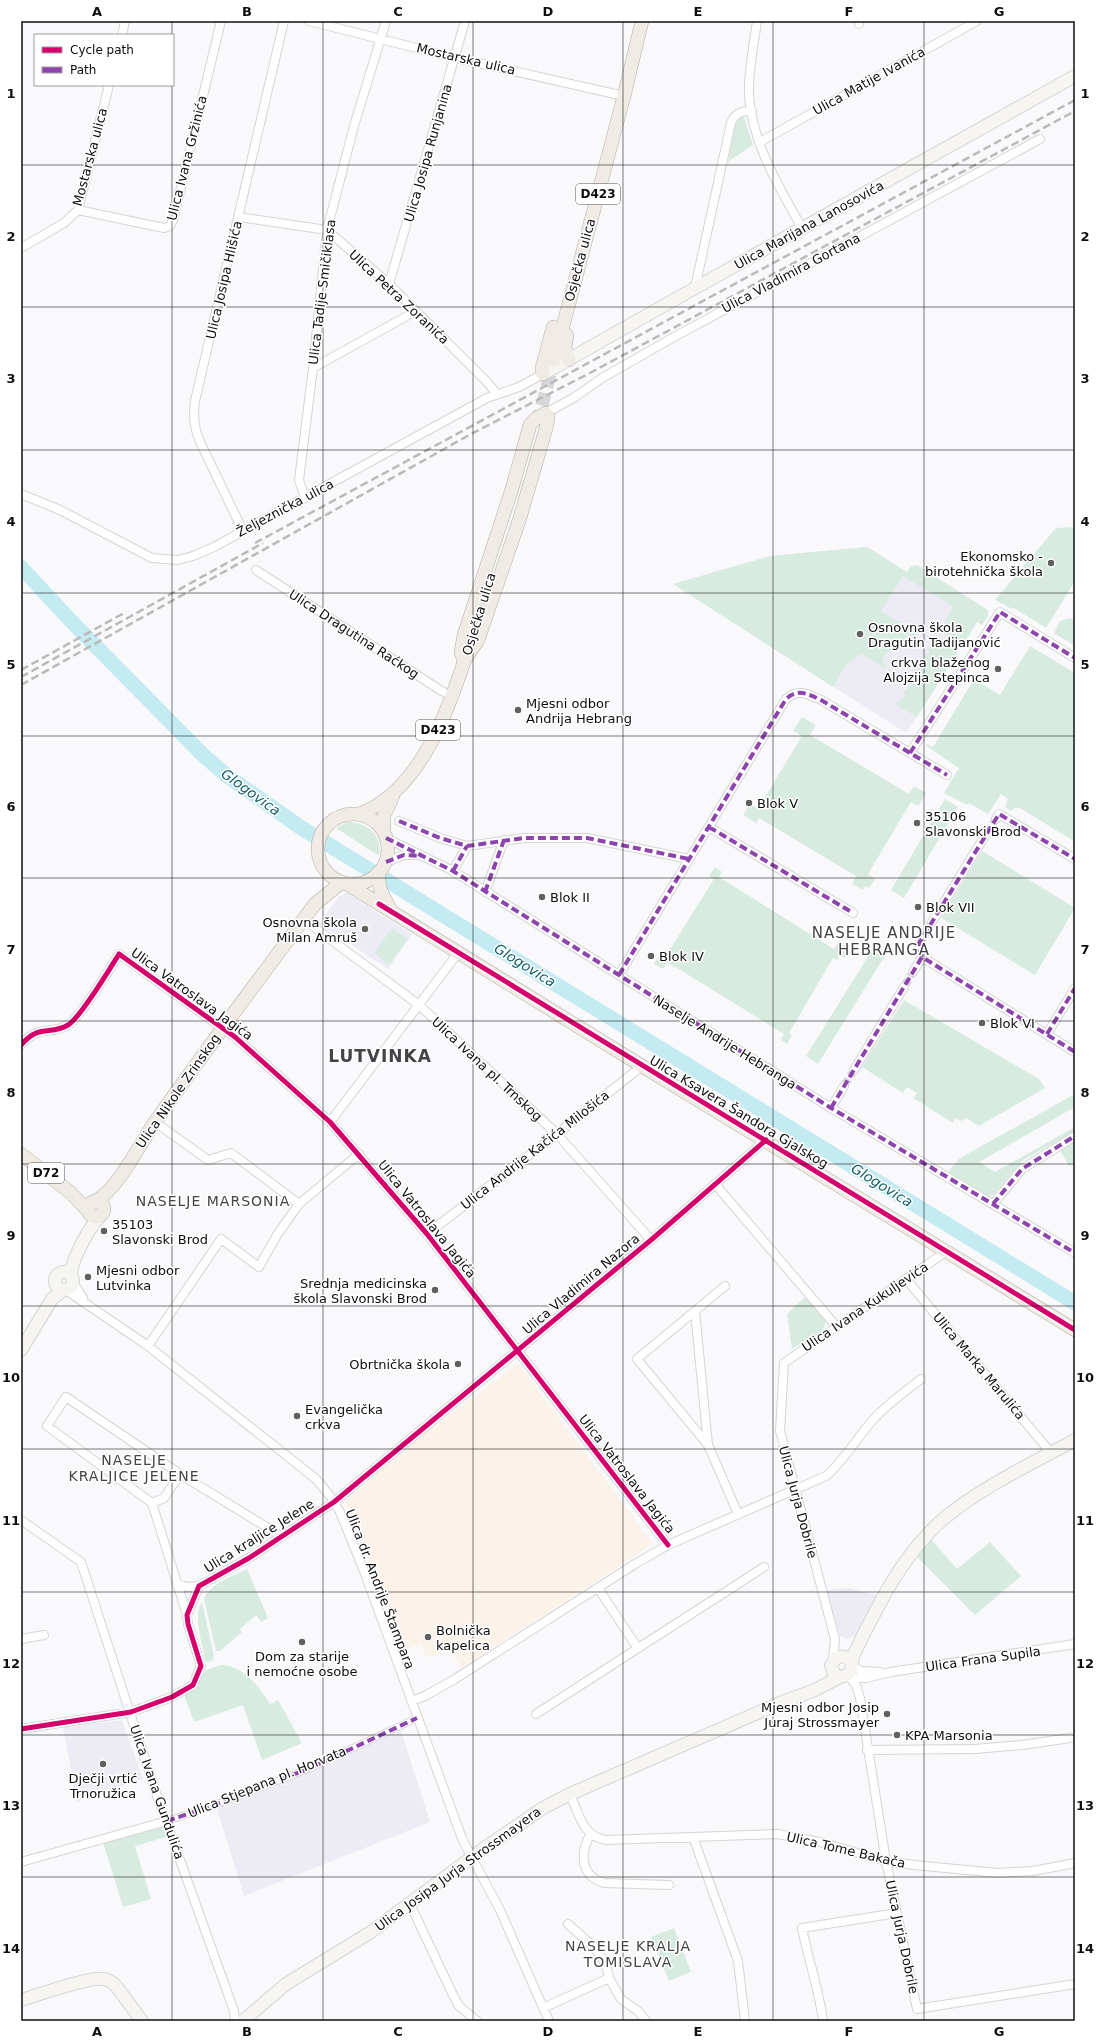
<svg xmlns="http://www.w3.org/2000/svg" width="1096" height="2042" font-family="'DejaVu Sans',sans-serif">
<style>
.built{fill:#edecf5}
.medical{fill:#fbf2e9}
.green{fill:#d7ebe1}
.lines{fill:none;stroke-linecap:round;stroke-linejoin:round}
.river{stroke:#c3ebf1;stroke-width:15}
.minor-tunnel{stroke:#d6d6d8;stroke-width:8;stroke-dasharray:8 4;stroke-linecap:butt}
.primary-tunnel{stroke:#d6d6d8;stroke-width:13;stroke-dasharray:13 6;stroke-linecap:butt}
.pedestrian-casing{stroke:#d5d5d6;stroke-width:8}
.minor-casing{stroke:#d5d5d6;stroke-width:10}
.secondary-casing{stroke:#d5d5d6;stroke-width:14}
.primary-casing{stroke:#b4afa3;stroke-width:14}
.pedestrian{stroke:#fefeff;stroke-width:6}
.minor{stroke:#fefeff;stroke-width:8}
.secondary{stroke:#f6f5f2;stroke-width:12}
.primary{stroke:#f0ece5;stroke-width:13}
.rail{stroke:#bababb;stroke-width:2.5;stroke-dasharray:8 4;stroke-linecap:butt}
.quiet{stroke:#8e44ad;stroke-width:4;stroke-dasharray:8 4;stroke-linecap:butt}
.cycleway-casing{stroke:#fff;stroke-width:8}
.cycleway{stroke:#d6006c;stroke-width:5}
.grid{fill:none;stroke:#0e0e0f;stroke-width:1;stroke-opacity:0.55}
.poi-dot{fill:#606062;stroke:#fff;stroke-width:1.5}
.labels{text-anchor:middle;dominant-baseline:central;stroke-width:3;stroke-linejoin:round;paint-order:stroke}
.shield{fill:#fff;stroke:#565657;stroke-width:1}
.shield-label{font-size:12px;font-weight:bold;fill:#0e0e0f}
.street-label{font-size:13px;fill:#0e0e0f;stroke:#fff}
.poi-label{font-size:13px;fill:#0e0e0f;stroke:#fff;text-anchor:start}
.water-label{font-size:14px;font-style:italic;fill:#146068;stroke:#fff}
.neighbourhood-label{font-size:14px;letter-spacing:1px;fill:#444448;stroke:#fff}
.quarter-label{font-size:15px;letter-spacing:1px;fill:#444448;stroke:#fff}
.district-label{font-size:17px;font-weight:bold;letter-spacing:1px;fill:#444448;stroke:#fff}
.neatline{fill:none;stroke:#0e0e0f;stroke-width:1.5}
.grid-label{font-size:13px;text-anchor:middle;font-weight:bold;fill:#0e0e0f}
</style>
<rect width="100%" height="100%" fill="#f9f9fc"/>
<path class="built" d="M867,547L979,619L906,733L673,584L770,556Z
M347,893L412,934L388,969L319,924L339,896Z
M847,1588L877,1595L856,1636L846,1639L840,1636L825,1590Z
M122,1720L143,1779L77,1802L63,1727Z
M401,1731L430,1822L244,1896L215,1803Z"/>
<path class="medical" d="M517,1364L520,1366L653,1544L462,1668L448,1649L427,1658L421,1643L405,1650L345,1501L424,1434Z"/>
<path class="green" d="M743,114L753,145L728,162L736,120Z
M1075,527V581L1046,628L1014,608L1012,609L995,600L1056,528Z
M867,547L907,572L911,566L917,565L988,610V616L982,625L977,622L962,647L940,631L953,606L903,576L881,611L917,634L915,638L908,634L898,650L888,651L882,660L887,669L861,654L846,665L833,687L673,584L770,556Z
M1070,618L1075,621V646L1054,633L1060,621Z
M936,638L958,652L917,717L895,704L906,697L903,692L913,684L911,681L916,677L914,672L922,667L918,661L930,653L928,648Z
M1030,646L1075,673V842L1020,808H1014L1011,811L1005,807L1008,799L1001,794L988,814L969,803L967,805L944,793L959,768L926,746L927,744L933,747L974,679L1000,695Z
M802,717L816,725L810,735L909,794L914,786L926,793L918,806L911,802L868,874L875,879L869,888L865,886L863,890L852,884L856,876L759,818L756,823L743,815L750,804L758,809L802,736L793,731Z
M945,799L958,807L904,898L891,890Z
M347,822C367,822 383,835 379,856L336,828Z
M982,851L1075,908L1035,975L941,918Z
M715,867L722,872L719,877L834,949L839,942L850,949L844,958L840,955L837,960L833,958L789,1033L792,1035L787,1044L781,1040L784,1034L677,968L667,963L663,969L654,964L660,954L665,957L714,879L709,876Z
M392,928L408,939L389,965L374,953Z
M874,947L886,954L818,1064L806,1056Z
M904,1000L1039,1079L1045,1088L979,1126L966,1118L962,1121L955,1118L953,1123L913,1098L917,1093L907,1087L903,1093L862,1067Z
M1075,1094V1107L979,1162L995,1172L1075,1127V1131L1023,1160L993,1195L988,1196L948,1172L960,1158Z
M1075,1141V1163L1069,1166L1060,1150Z
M805,1297L826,1321L823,1330L792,1349L787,1314Z
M930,1538L957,1569L990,1542L1021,1576L975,1615L916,1556Z
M247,1569L268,1618L261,1622L256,1615L240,1629L242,1632L220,1651H216L204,1599C211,1582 232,1577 247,1569Z
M202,1602L214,1656L213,1660L208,1662L205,1660C203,1645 192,1615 202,1602Z
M221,1665C243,1665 259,1686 270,1704L278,1700L302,1743L262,1760L243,1705L194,1722L184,1694L196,1685L206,1670Z
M162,1825L166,1837L135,1846L151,1899L123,1907L103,1842Z
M674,1928L691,1972L669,1981L651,1937Z"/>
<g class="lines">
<path class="river" d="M21,567L70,620L204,756L226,775L303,829L1075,1303"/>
<path class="minor-tunnel" d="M986,834L996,819
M922,938L932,922
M904,987L913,972
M844,1086L854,1070"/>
<path class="primary-tunnel" d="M537,424L554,360"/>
<defs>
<path id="pedestrian" d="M167,1821L209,1807L308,1769L417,1718"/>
<path id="minor" d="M309,21L456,58L624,96
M757,21C754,45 748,70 749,95C752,143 779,187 802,228
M859,24V21
M122,35L125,21
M760,142L977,21
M78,210L164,228L170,226L173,220L221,21
M239,217L327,230L389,284L487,382L497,394
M21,248L64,223L78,210L109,85
M389,284L465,21
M695,288L731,123C735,113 741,111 752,111
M313,368L416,311
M546,413L575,397L602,378L674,337L1040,139
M21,494L60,510L152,558L178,560L193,556L214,547L487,398L519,387L543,374
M305,498L299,480L313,368L327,230L354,126L386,21
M243,531L201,444C194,429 193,417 195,401L284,21
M256,570L440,690L452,696
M910,753L1000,612L1075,658
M996,819L999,814L1075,859
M399,821L440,838L467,846L524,838H587L689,859
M709,827L853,913
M386,838L453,871L831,1108L1075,1253
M386,862L404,855H421
M453,871L467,846
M485,892L504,840
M303,919L419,1005L557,1134L651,1240
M932,922L986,834
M922,938C918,945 918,950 922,957
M913,972L922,957L1075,1052
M619,975L786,699C798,688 808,694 821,700L947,775
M1047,1034L1075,988
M21,1045C40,1023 50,1036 68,1025C81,1017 109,970 119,954L235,1037L330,1122L427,1234L668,1545
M854,1070L904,987
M831,1108L844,1086
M330,1122L458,953
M715,1184L836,1326
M299,1204L359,1154
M993,1204L1022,1169L1075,1136
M427,1234L557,1134L642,1066
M906,1279L1051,1453
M73,1282L83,1298
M66,1290L148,1346L316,1479L330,1496L340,1512L364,1571L463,1841L500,1910L549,2021
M695,1311L725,1286
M148,1346L221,1239L259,1267L277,1235L299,1204L231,1153L208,1160L155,1122
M708,1445L637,1359L695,1311L708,1445L738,1514
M152,1503L164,1498L180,1474
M21,1520L81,1562L155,1790L234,2011L235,2021
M177,1584L188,1587L199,1586
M598,1588L637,1647
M187,1615L152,1503L47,1426L66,1397L180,1474L281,1536
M21,1639L44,1635
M833,1660L835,1639L780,1431L784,1363L947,1251
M852,1666L861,1671L880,1672
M849,1678H866L891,1672L1075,1644
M851,1679L856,1685L860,1698L886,1861L917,2009L1075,1984
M411,1701L425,1696L455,1679L635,1564L668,1545L826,1476C844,1461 856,1439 872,1421C886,1405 904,1392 921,1379
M536,1714L764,1567
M21,1729L131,1712L172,1697L193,1685L201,1666L188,1624L187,1615L199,1586L249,1558L334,1502L651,1240L766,1140
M867,1750L975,1749L1022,1745L1070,1738
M570,1794C579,1814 582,1836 606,1840L778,1834L820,1842L886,1861L914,1865L998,1873L1033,1871L1075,1863
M590,1835C580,1853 580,1876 604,1883L669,1885
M693,1837L738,1961L745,2021
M21,1862L167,1821
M410,1904L453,1995L459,2006L477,2021
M609,1978L621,1999L639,2012L646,2021
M543,2008L609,1978C606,1953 585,1940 568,1924
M823,2021C819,1989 808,1959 802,1928L897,1913"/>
<path id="secondary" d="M543,374L695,288L1075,76
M55 1281a9 9 0 1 1 18 0a9 9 0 1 1-18 0Z
M71,1275C71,1260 90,1226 101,1215
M21,1350L52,1299L63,1290
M852,1664L853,1656C877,1607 903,1552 947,1516C984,1486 1033,1463 1075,1440
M21,2000C38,1995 88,1977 103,1979C108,1979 112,1982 116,1986L142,2021
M244,2020L286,1984L371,1932L483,1849L543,1808L570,1794L785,1701L815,1690L840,1677L847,1675C858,1666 848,1652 836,1658L831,1665L834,1674L840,1677"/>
<path id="primary" d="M567,335L565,347L569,360
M554,360L624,96L642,21
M543,374L542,368L553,327
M546,413L548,416L547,425L519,521L478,640L464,661L461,652L464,635L511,492L530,425L535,419Z
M318 849a35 35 0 1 1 70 0a35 35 0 1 1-70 0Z
M359,814C420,792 449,709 467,653
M384,831V816L393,796
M378,873L380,889L390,909
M347,884L642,1066L1075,1330
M21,1154L71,1193L88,1211
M88 1209a8 8 0 1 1 16 0a8 8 0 1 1-16 0Z
M96,1201C121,1185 138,1146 155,1122C207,1048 261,976 315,904L342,882"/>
</defs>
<use href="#pedestrian" class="pedestrian-casing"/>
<use href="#minor" class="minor-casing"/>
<use href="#secondary" class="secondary-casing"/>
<use href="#primary" class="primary-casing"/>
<use href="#pedestrian" class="pedestrian"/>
<use href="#minor" class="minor"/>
<use href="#secondary" class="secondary"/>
<use href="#primary" class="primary"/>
<path class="rail" d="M255,543L1075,100
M21,670L126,612
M21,677L263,543
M21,685L471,434L590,373L1075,111"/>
<path class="quiet" d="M910,753L1000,612L1075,658
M399,821L440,838L467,846L524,838H587L689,859
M709,827L853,913
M386,838L453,871L831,1108L1075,1253
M386,862L404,855L421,856
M453,871L467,846
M485,892L504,840
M922,957L918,950L919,943L999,814L1075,859
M619,975L786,699C798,688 808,694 821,700L947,775
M1047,1034L1075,988
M831,1108L922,957L1075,1052
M993,1204L1022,1169L1075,1136
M167,1821L209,1807L308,1769L417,1718"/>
<defs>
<path id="cycleway" d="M379,904L1075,1330
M21,1045C40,1023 50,1036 68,1025C81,1017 109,970 119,954L235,1037L330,1122L427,1234L668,1545
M21,1729L131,1712L172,1697L193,1685L201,1666L188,1624L187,1615L199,1586L249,1558L334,1502L651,1240L766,1140"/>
</defs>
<use href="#cycleway" class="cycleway-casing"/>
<use href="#cycleway" class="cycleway"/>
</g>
<path class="grid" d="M172,21V35M323,21V2021M473,21V2021M623,21V2021M773,21V2021M924,21V2021M172,85V2021M21,165H1075M21,307H1075M21,450H1075M21,593H1075M21,736H1075M21,878H1075M21,1021H1075M21,1164H1075M21,1306H1075M21,1449H1075M21,1592H1075M21,1735H1075M21,1877H1075"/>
<g class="poi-dot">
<circle cx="1051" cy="563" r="4"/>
<circle cx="860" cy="634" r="4"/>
<circle cx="998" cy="669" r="4"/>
<circle cx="518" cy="710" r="4"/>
<circle cx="749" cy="803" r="4"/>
<circle cx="917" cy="823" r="4"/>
<circle cx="542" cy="897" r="4"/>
<circle cx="918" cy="907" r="4"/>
<circle cx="365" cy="929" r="4"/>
<circle cx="651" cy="956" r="4"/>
<circle cx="982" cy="1023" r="4"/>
<circle cx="104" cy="1231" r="4"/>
<circle cx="88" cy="1277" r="4"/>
<circle cx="435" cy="1290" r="4"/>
<circle cx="458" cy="1364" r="4"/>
<circle cx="297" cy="1416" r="4"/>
<circle cx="428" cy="1637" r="4"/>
<circle cx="302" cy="1642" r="4"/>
<circle cx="887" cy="1714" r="4"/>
<circle cx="897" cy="1735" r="4"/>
<circle cx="103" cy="1764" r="4"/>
</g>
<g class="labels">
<g class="shield">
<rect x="576" y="184" width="44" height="20" rx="3"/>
<rect x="416" y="720" width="44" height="20" rx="3"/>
<rect x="28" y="1163" width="36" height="20" rx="3"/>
</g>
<g class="shield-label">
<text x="598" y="194">D423</text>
<text x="438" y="730">D423</text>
<text x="46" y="1173">D72</text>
</g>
<g class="street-label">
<text transform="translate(466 59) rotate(13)">Mostarska ulica</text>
<text transform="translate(869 81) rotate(-29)">Ulica Matije Ivanića</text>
<text transform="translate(428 153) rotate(-74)">Ulica Josipa Runjanina</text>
<text transform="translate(90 157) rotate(-75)">Mostarska ulica</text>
<text transform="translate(187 158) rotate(-76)">Ulica Ivana Gržinića</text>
<text transform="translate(809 225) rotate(-29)">Ulica Marijana Lanosovića</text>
<text transform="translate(580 260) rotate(-75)">Osječka ulica</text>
<text transform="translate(791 273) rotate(-28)">Ulica Vladimira Gortana</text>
<text transform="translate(224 280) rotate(-77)">Ulica Josipa Hlišića</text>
<text transform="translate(322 292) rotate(-83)">Ulica Tadije Smičiklasa</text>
<text transform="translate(399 297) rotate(43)">Ulica Petra Zoranića</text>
<text transform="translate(285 508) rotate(-28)">Željeznička ulica</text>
<text transform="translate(479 614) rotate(-73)">Osječka ulica</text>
<text transform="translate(354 634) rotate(33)">Ulica Dragutina Raćkog</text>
<text transform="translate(192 994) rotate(36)">Ulica Vatroslava Jagića</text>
<text transform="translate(725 1042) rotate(32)">Naselje Andrije Hebranga</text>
<text transform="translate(487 1069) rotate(43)">Ulica Ivana pl. Trnskog</text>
<text transform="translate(178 1091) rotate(-55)">Ulica Nikole Zrinskog</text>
<text transform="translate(739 1112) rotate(31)">Ulica Ksavera Šandora Gjalskog</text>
<text transform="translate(535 1150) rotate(-38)">Ulica Andrije Kačića Milošića</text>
<text transform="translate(427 1219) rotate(51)">Ulica Vatroslava Jagića</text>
<text transform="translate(581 1284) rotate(-40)">Ulica Vladimira Nazora</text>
<text transform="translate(865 1307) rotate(-34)">Ulica Ivana Kukuljevića</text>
<text transform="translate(979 1366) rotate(50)">Ulica Marka Marulića</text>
<text transform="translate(627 1474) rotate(52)">Ulica Vatroslava Jagića</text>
<text transform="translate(798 1502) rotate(75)">Ulica Jurja Dobrile</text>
<text transform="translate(259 1536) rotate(-32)">Ulica kraljice Jelene</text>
<text transform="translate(380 1589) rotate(69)">Ulica dr. Andrije Štampara</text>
<text transform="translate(983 1659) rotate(-8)">Ulica Frana Supila</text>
<text transform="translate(267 1782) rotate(-22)">Ulica Stjepana pl. Horvata</text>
<text transform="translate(157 1792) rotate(71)">Ulica Ivana Gundulića</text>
<text transform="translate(846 1850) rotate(13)">Ulica Tome Bakača</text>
<text transform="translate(458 1869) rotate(-36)">Ulica Josipa Jurja Strossmayera</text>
<text transform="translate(902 1937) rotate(78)">Ulica Jurja Dobrile</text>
</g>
<g class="poi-label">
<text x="1043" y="556" text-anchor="end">Ekonomsko -<tspan x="1043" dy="15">birotehnička škola</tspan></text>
<text x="868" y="627">Osnovna škola<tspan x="868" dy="15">Dragutin Tadijanović</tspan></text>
<text x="990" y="662" text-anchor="end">crkva blaženog<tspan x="990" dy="15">Alojzija Stepinca</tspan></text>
<text x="526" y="703">Mjesni odbor<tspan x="526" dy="15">Andrija Hebrang</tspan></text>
<text x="757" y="803">Blok V</text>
<text x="925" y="816">35106<tspan x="925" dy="15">Slavonski Brod</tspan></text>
<text x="550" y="897">Blok II</text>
<text x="926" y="907">Blok VII</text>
<text x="357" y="922" text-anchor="end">Osnovna škola<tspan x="357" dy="15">Milan Amruš</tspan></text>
<text x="659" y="956">Blok IV</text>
<text x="990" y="1023">Blok VI</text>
<text x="112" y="1224">35103<tspan x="112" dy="15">Slavonski Brod</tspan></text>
<text x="96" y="1270">Mjesni odbor<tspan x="96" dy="15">Lutvinka</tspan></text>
<text x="427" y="1283" text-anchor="end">Srednja medicinska<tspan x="427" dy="15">škola Slavonski Brod</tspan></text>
<text x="450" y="1364" text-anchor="end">Obrtnička škola</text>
<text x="305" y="1409">Evangelička<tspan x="305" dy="15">crkva</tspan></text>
<text x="436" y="1630">Bolnička<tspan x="436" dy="15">kapelica</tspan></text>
<text x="302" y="1656" text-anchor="middle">Dom za starije<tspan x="302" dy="15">i nemoćne osobe</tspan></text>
<text x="879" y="1707" text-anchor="end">Mjesni odbor Josip<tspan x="879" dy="15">Juraj Strossmayer</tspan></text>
<text x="905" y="1735">KPA Marsonia</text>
<text x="103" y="1778" text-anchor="middle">Dječji vrtić<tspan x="103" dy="15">Trnoružica</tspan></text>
</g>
<g class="water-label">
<text transform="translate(251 792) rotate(36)">Glogovica</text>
<text transform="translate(525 965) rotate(32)">Glogovica</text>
<text transform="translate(882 1185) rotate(32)">Glogovica</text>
</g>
<g class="neighbourhood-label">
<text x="213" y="1201">NASELJE MARSONIA</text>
<text x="134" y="1460">NASELJE<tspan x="134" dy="16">KRALJICE JELENE</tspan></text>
<text x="628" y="1946">NASELJE KRALJA<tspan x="628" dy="16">TOMISLAVA</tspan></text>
</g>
<g class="quarter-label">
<text x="884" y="933">NASELJE ANDRIJE<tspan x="884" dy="17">HEBRANGA</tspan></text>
</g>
<g class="district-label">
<text x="380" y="1056">LUTVINKA</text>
</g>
</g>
<rect width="1096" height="2042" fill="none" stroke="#ffffff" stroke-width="44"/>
<rect x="34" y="34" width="140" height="52" fill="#ffffff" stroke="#9f9f9f"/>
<rect x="42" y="47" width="20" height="6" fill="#d6006c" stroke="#9f9f9f"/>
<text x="70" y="54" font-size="12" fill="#0e0e0f">Cycle path</text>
<rect x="42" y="67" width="20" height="6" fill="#8e44ad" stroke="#9f9f9f"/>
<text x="70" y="74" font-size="12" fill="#0e0e0f">Path</text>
<rect x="22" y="22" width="1052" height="1998" class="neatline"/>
<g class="grid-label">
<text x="97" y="16">A</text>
<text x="247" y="16">B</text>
<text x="398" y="16">C</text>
<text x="548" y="16">D</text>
<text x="698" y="16">E</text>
<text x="849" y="16">F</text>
<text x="999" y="16">G</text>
<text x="11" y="98">1</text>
<text x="1085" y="98">1</text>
<text x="11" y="241">2</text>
<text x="1085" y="241">2</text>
<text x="11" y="383">3</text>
<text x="1085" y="383">3</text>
<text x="11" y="526">4</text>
<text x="1085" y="526">4</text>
<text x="11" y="669">5</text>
<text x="1085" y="669">5</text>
<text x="11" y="811">6</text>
<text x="1085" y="811">6</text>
<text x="11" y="954">7</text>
<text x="1085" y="954">7</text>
<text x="11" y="1097">8</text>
<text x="1085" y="1097">8</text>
<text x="11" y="1240">9</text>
<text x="1085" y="1240">9</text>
<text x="11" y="1382">10</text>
<text x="1085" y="1382">10</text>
<text x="11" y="1525">11</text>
<text x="1085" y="1525">11</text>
<text x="11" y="1668">12</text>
<text x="1085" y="1668">12</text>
<text x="11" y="1810">13</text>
<text x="1085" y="1810">13</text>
<text x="11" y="1953">14</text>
<text x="1085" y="1953">14</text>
<text x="97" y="2036">A</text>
<text x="247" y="2036">B</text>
<text x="398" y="2036">C</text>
<text x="548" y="2036">D</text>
<text x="698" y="2036">E</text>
<text x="849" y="2036">F</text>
<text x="999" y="2036">G</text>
</g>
</svg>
